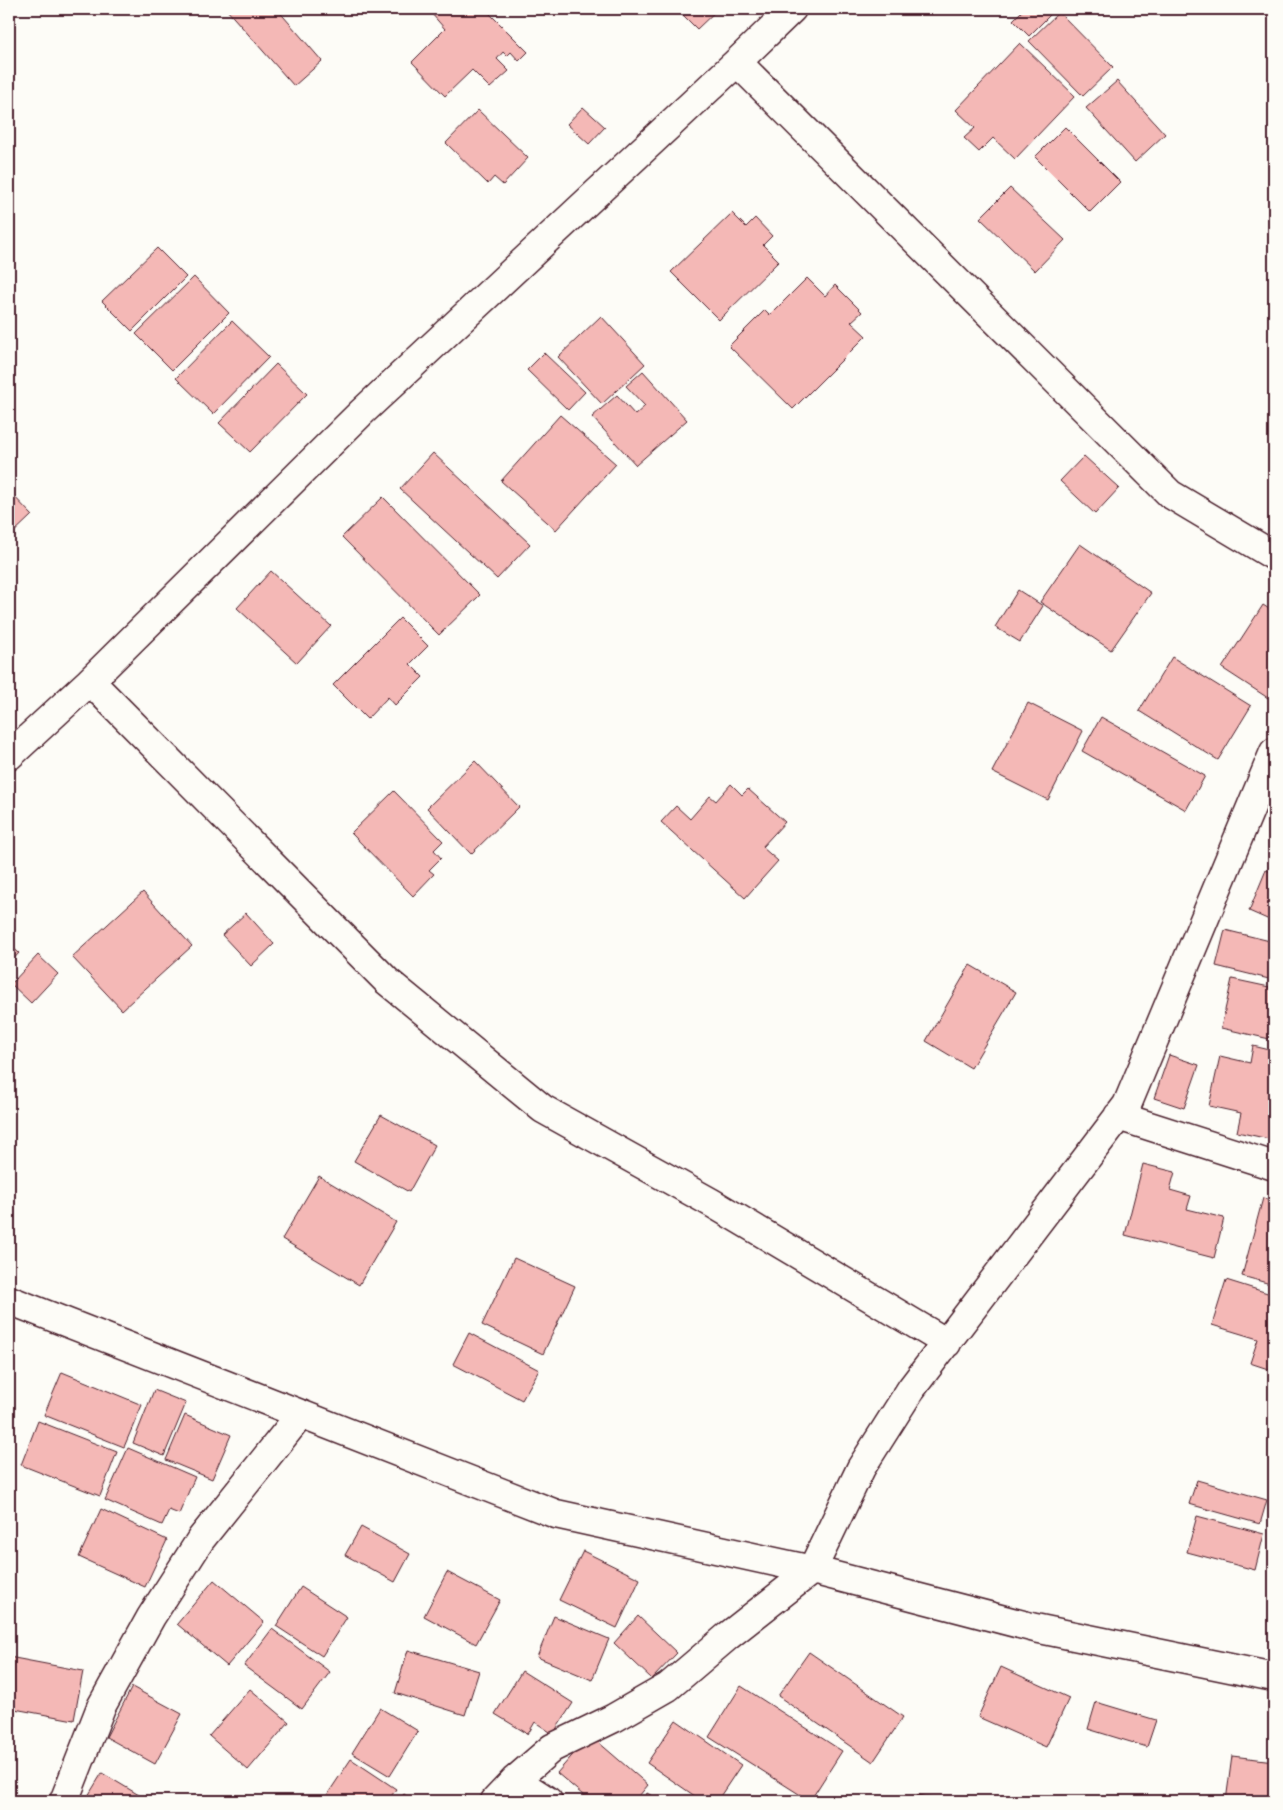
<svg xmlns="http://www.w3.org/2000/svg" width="1283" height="1810" font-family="'Playpen Sans',sans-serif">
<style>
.building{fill:#f4b8b6;stroke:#4a1f2b}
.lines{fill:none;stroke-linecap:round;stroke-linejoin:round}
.minor-casing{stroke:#4a1f2b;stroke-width:31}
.minor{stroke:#fdfcf7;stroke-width:28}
</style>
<rect width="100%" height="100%" fill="#fdfcf7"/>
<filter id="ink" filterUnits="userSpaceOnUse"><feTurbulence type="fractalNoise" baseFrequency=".02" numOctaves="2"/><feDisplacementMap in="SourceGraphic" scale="10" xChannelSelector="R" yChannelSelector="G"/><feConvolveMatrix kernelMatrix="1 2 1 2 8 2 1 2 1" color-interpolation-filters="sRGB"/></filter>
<g filter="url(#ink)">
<path class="building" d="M226,9H277L322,61L294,86Z
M435,9H485L528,52L519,61L511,52L507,56L503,52L497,59L509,71L490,88L472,70L445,96L412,62L445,29L431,13Z
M677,9H718L697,29Z
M1024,9H1047L1052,13L1029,36L1013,20Z
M1059,12L1113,67L1083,96L1029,41Z
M1020,43L1075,96L1015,159L993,138L979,152L964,138L975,128L956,110Z
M1117,81L1165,134L1135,162L1086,108Z
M583,107L605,127L589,144L567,124Z
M478,110L528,158L503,185L494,177L488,184L446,143Z
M1065,127L1120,182L1090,212L1035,157Z
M1010,188L1065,240L1035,271L980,218Z
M732,213L746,227L755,218L772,236L763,245L779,261L719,320L671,272Z
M157,248L186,277L132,331L102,301Z
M194,277L229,313L172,370L136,334Z
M807,278L825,296L835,285L862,312L851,322L866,336L793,409L729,346L765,310L770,315Z
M601,316L645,364L602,404L558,357Z
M232,321L269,357L213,414L176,378Z
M544,353L585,392L568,410L527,370Z
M276,364L307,394L250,452L219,423Z
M643,371L687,420L636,465L592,417L617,395L635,415L645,406L626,386Z
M560,415L616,464L556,530L501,481Z
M433,453L530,544L497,579L400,489Z
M1084,456L1119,488L1095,514L1060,481Z
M9,491L32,515L9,537Z
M383,497L480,595L439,635L342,537Z
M1080,544L1151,593L1111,650L1040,602Z
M271,571L331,626L297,663L237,608Z
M1018,590L1043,606L1020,642L995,627Z
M1263,605L1274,612V688L1268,698L1222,668Z
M400,618L428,646L410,664L423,677L395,705L388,697L367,719L333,685Z
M1172,657L1251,706L1218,760L1139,711Z
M1028,703L1083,731L1048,800L992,772Z
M1101,717L1205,776L1186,810L1082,751Z
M475,761L519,807L471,854L427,808Z
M731,784L742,795L748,789L785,822L762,847L778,861L745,898L661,822L676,806L690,819L710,796L716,801Z
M394,791L443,841L434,850L441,858L429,870L434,874L413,896L351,833Z
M1266,870L1274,873V922L1249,911Z
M143,892L192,946L122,1010L72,957Z
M246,913L274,944L251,966L222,935Z
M1225,930L1274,942V959L1269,979L1216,966Z
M9,944L19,953L9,964Z
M38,955L58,974L31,1003L11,984Z
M970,965L1016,992L971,1068L926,1041Z
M1232,979L1274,988V1040L1221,1028Z
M1253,1046L1274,1051V1140L1237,1132L1241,1113L1209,1106L1220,1056L1250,1063Z
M1169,1055L1199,1065L1184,1108L1154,1098Z
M381,1115L435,1145L409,1192L354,1161Z
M1143,1164L1175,1172L1170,1190L1191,1196L1187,1209L1224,1218L1214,1258L1125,1235Z
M319,1176L396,1222L359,1285L282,1239Z
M1263,1198L1274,1201V1285L1242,1276Z
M514,1258L575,1286L543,1354L482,1325Z
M1226,1280L1274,1295V1371L1250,1363L1258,1339L1212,1325Z
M469,1333L539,1370L522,1400L453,1364Z
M62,1372L142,1405L124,1447L44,1415Z
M154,1390L186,1403L164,1456L133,1443Z
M185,1415L231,1435L212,1479L166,1460Z
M38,1421L117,1452L100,1496L21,1465Z
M128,1448L195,1477L179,1514L169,1510L162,1525L105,1500Z
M1197,1480L1267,1500L1260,1524L1189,1504Z
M101,1509L167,1540L145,1587L79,1557Z
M1197,1516L1264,1534L1255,1570L1187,1552Z
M361,1527L410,1554L395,1582L345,1555Z
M583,1551L640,1579L617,1628L559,1600Z
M447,1572L500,1600L476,1644L424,1616Z
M214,1580L264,1622L227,1666L177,1624Z
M301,1587L347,1617L322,1656L276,1626Z
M554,1616L609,1639L592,1680L537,1657Z
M638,1616L677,1653L652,1679L614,1643Z
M272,1629L330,1672L302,1709L244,1666Z
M408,1650L479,1671L465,1715L395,1693Z
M809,1652L903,1717L873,1762L778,1696Z
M9,1657L83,1671L74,1720L9,1708Z
M1001,1667L1069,1698L1046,1747L978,1717Z
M522,1671L573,1703L553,1734L535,1722L528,1734L495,1714Z
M741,1686L842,1751L810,1801L709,1737Z
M132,1687L182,1714L155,1764L106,1737Z
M250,1689L289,1722L248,1770L209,1736Z
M1096,1702L1156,1720L1147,1747L1088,1729Z
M380,1708L418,1731L390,1776L352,1753Z
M676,1720L741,1765L717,1801H702L647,1763Z
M590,1735L648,1785L635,1801H590L557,1773Z
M1232,1756L1274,1761V1801H1226Z
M351,1759L396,1789L388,1801H337L327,1795Z
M102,1773L149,1801H85Z
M647,1793L661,1801H643Z
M404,1794L413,1801H397Z
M918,1795L940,1799V1801H916Z"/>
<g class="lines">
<defs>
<path id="minor" d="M737,62L1170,494L1274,556
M90,681L387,981L543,1109L712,1203L947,1343
M9,756L90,681L362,412L737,62L792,9
M1118,1116L1274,1166
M9,1300L556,1514L812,1570L1035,1628L1274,1677
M515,1780L548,1801
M64,1801L101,1707L151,1617L201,1539L301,1414
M495,1801L515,1780L552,1748L614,1718L668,1687L728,1636L812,1570L861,1468L911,1389L1127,1105L1274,752"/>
</defs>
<use href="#minor" class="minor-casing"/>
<use href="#minor" class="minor"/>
</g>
</g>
<rect width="1283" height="1810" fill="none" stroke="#fdfcf7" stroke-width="30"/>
<rect x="15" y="15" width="1253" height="1780" fill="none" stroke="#4a1f2b" stroke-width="2" filter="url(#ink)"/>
</svg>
